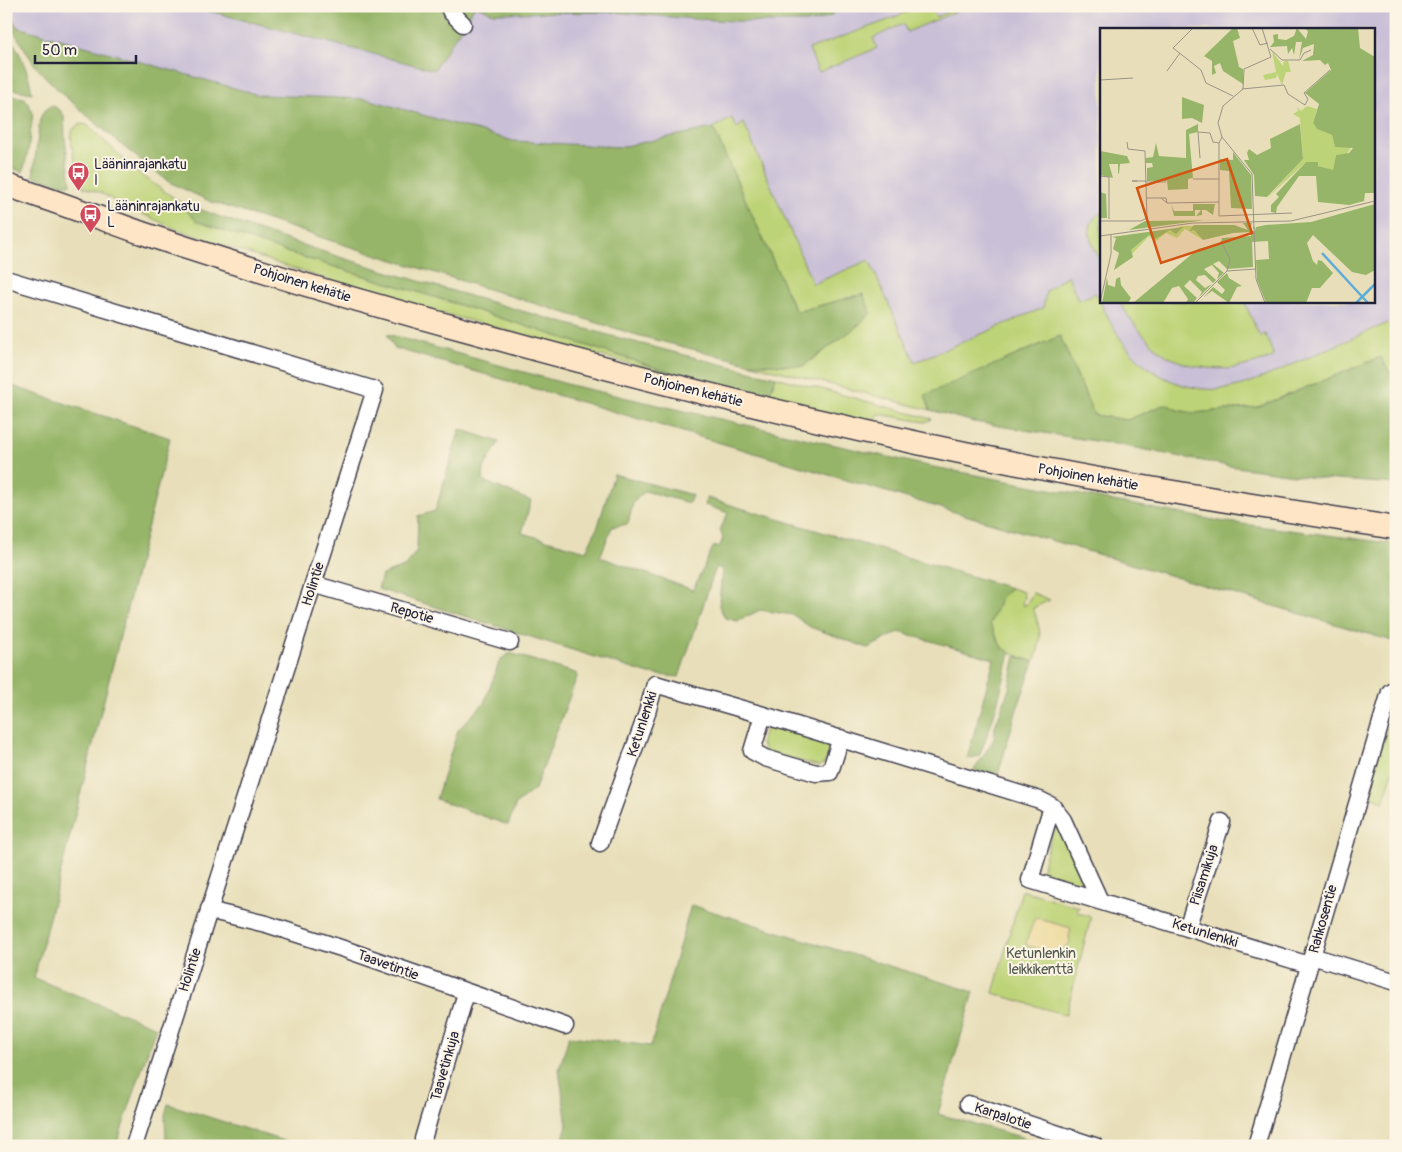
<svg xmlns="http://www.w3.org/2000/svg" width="1402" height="1152" font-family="Pangolin,sans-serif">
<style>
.industrial{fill:#c9bfd7;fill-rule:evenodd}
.green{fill:#bdd377;stroke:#707a59}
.forest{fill:#96b568;stroke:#5c6c52}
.sand{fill:#eeda9e;stroke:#887e6c}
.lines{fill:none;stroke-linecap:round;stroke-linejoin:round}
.minor-casing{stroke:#403e4e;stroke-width:19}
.secondary-casing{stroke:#403e4e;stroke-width:25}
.minor{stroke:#fff;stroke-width:16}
.secondary{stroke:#fee5c5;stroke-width:22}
.labels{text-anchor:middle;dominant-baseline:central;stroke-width:4;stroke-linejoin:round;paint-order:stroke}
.poi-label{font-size:14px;fill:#22223b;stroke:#fcf5e5;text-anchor:start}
.street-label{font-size:14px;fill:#22223b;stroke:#fcf5e5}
.park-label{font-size:14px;fill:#50574d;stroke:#fcf5e5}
.inset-river{fill:none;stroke:#5facd8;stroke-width:2.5}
.inset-road{fill:none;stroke:#999387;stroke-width:1}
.view{fill:#d45411;fill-opacity:0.15;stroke:#d45411;stroke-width:2.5}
.inset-edge{fill:none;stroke:#22223b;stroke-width:2.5}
</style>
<rect width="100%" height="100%" fill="#fcf5e5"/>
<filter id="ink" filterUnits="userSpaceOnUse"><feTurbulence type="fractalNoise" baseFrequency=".02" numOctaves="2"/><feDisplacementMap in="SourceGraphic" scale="10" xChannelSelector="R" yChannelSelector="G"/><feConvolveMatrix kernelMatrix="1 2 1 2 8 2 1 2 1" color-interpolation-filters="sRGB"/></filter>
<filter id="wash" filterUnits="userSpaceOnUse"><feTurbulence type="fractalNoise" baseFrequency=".0096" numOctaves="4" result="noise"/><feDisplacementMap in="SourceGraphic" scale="20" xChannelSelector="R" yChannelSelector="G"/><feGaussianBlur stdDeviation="1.12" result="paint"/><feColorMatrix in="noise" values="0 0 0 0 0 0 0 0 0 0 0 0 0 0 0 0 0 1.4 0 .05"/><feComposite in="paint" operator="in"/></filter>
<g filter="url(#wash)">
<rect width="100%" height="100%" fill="#e8dfba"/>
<path class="industrial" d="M6,6H1396V383L1381,357L1258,407L925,395L6,24ZM1101,29H1373V301H1101Z"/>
<path class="green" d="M920,6H931L936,17L962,6H969L907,32L903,24L873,38L877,48L819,72L818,71L809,49L888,20Z
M732,118L737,128L744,123L813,284L869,260L915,362L1043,308L1046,291L1068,275L1078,300L1096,293C1107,315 1117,339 1136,357C1160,381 1196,394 1230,388C1254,383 1278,371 1301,361C1330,348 1359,335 1388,323L1396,339V383L1381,357L1258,407L1194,413L1177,410L1166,404L1127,420L1094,415L1060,336L926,395L930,410L748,363L803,366L855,328L871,313L863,294L796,312L713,128Z
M82,124L87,125L142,176L180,202L196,221L286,252L447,301L710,385L404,303L316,276L240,251L171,227L113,200L101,193L83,187C79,175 68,142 72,131C74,127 78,125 82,124Z
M1101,212V263C1092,243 1081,228 1101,212Z
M1119,301H1244L1260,337L1265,334L1273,353V358C1261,361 1248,366 1235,368C1214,371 1182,366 1164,354C1146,340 1130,321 1119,301Z
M776,377L932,419L925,422L878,414L871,424L767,400Z
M1011,588L1023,592L1024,597L1022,604L1025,606L1033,593L1050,600L1033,608C1041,631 1043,638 1034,662L1010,653L1001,646L990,624L1001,597Z
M770,725L832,744L824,764L819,766L765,752L761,744L765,729Z
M1387,727H1394L1396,728V762L1383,802L1371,795L1368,790Z
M1056,821L1089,890L1040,875Z
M1022,890L1079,907L1077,912L1091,917L1066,1015L993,993Z"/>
<path class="forest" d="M190,6H475L434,70Z
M477,6H837L831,16L813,22H754L695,19L614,12L493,13Z
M6,7L17,27L259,95L367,99L513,141L620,147L713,128L796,312L863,294L871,313L855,328L803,366L748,363L640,336L335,242L209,201L169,182L124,147L61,93L36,67L13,30L6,27Z
M6,37H10C21,54 29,73 32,93L6,88Z
M6,95L25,98L33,113L28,151L23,172L6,166Z
M50,106L55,107L61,111L64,116L65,137L71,184H58L33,176L40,119L44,111Z
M180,202C285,242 393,274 501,305C592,331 683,356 776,377L767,400L710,385L447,301L286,252L196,221Z
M387,334L574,386L928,466L1219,521L1396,544V642L605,409L394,348Z
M1060,336L1094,415L1127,420L1166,404L1177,410L1194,413L1258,407L1381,357L1396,383V484L1323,479L1229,466L1120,445L974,422L930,410L925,395Z
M6,384L170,438L34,978L156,1027L116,1146H16L6,1142Z
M460,429L499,442L484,468L483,481L531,501L522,533L586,551L598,526L614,474L692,495L689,503L645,491L633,503L628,524L612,527L600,557L693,590L713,547L720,546L723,538L720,530L728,513L705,505L707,498L1011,588L1001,597L990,624L1001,646L1010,653C1002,688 993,723 979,756L967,759L994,659L899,632L868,648L810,627L793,615L760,610L737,621L725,618L719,606L722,569L716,567L679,677L649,674L378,589L382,575L406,566L417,550L418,516L435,511Z
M510,653L578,674L535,789L516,804L508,825L436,799L458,730L484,703L500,660Z
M1016,656L1034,662L1017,709L997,778L974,770L994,739L995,726L1009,689Z
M691,905L974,992L938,1114L1050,1145V1146H561L567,1125L559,1070L569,1036L651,1046Z
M168,1104L299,1146H166L165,1115Z"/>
<path class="sand" d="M1035,918L1071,928L1069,936L1070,943L1057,955L1026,945L1027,939Z"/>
</g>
<g filter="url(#ink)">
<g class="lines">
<defs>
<path id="minor" d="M448,6L451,12L463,24
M6,279L375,390L134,1146
M313,584L510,642
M763,715L752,751L765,758L816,773L830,772L841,738
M1052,806L1030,880L1309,965
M600,843L646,716L655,684L763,715L1040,800L1052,806L1063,820L1100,901
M209,909L220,913L266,924L347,950L565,1026
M1187,928L1222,822
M1312,956L1396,982
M968,1104L1095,1146
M423,1139L466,993
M1256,1146L1390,692L1396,688"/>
<path id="secondary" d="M6,185C52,200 97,217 142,233C251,270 362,302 473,332C642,379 812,422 984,457C1120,485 1258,506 1396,528"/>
</defs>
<use href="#minor" class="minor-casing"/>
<use href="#secondary" class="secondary-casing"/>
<use href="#minor" class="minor"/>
<use href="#secondary" class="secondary"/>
</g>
</g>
<defs>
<symbol id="bus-pin" viewBox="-11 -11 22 30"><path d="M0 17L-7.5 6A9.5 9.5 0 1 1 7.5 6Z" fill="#d1495b" stroke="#fcf5e5"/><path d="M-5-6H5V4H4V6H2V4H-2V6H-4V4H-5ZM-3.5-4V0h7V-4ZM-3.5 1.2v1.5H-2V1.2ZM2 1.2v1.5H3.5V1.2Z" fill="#fff"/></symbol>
</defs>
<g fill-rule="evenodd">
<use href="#bus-pin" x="66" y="160" width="25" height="34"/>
<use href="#bus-pin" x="78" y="202" width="25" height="34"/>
</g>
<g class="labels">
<g class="poi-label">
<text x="94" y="164">Lääninrajankatu<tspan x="94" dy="16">I</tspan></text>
<text x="107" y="206">Lääninrajankatu<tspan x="107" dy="16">L</tspan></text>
</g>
<g class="street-label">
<text transform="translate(302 283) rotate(17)">Pohjoinen kehätie</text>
<text transform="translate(693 390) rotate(14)">Pohjoinen kehätie</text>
<text transform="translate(1088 477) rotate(10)">Pohjoinen kehätie</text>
<text transform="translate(313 584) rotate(-72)">Holintie</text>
<text transform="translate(412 613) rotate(16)">Repotie</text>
<text transform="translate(642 724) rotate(-72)">Ketunlenkki</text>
<text transform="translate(1204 875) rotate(-72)">Piisamikuja</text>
<text transform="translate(1323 919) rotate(-74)">Rahkosentie</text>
<text transform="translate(1205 933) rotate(17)">Ketunlenkki</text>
<text transform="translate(388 965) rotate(20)">Taavetintie</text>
<text transform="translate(190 970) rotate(-72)">Holintie</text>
<text transform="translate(445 1066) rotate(-74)">Taavetinkuja</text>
<text transform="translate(1003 1116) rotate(18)">Karpalotie</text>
</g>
<g class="park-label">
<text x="1041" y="953">Ketunlenkin<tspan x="1041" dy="16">leikkikenttä</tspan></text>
</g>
</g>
<g transform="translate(1100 28)">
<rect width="275" height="275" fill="#e8dfba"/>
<path d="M172,23L183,38L184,33H188L191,44H186L182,57L177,46L176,50L165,52L163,47L176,44ZM207,78L217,81L213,95L217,101L232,107L235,119H251L247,126L236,127L233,143L206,134L167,170L203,131L200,90L193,86L198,83L197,79L201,83ZM82,198H96L94,202L103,212L85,201L77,210L66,205L55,214L49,208L31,227V222L49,207L55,211L62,205Z" fill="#bdd377"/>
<path d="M133,0H137L140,10L133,13L139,39L143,41V56L123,43L120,35L114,38L116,45L112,47V33L104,28ZM197,0L206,11L208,3L204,0H258L260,20L275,29V165H265L264,173L249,177L218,174L216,148H199L177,179L176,185L171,184V177L179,169L176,166L206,134H218V138L233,142L236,127L249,125L253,120L235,119L232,107L217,101L213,95L219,76L205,65L231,42L228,35L225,37L220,32L202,33L213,27L214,16L203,20L199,31L202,14H196L194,27L192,20L188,26L187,18L170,19L174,14L173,7L178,6V11L186,12L194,8ZM82,69L104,77L102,95L92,90L82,91ZM98,96V104L89,106L93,150L88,151V161L68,162L67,153H47V140L53,139L52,135H46V130L53,129L56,115L59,128L86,130V102ZM200,96L203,131L167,169L155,168L154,147L144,132H149L147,125L149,121L157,127L171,120L170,111ZM0,123L27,128L30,135L20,136L19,145L18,146V136H9L13,150L0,147ZM133,124L151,147L152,181L131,180L129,143L120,142V131L133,132ZM0,164L6,166L7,190H0ZM71,176L74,183H93V176H115L113,187L106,182H102V187L96,188L101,182H95V188H74ZM275,176V242L266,247L252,244L213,207L207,215L213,233L217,237L218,232L222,233L233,245L220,260H212L206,275H166L157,252L156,232L169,231L168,213L152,214L153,239L127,241L119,233L113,236L124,245L117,251L119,245L112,237L104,241L116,252L113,255L105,247L98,248L96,252L105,260L112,256L99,269L102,264L90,252L84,258L97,270L93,275H86L88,271L79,258L72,260L63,275H33L98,221L121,215L122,210L151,208L150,204L133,205L103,212L94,202L89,203L94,197H134L148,202L143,195H152L150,203H155L156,199L166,197L211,194ZM106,192L29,202L45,193L120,192ZM83,199L76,206L70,202L55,211L49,207L31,222L33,229L14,242L19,225L13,221L16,210L12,209ZM127,245L129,250L142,258L137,259L129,275L112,263L104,269L113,259L122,266L125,262L117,254ZM20,249L21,257L31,270L28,275H2L7,250L8,257L15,259L16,251Z" fill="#96b568"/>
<path class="inset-river" d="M222,225L268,275M256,275L275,256"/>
<path class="inset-road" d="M93,0L73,20L101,42L106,55L133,68M152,0L160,17L168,15M170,21L182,32H200L204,25L211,22M67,43L80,25M0,52L33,50M142,61L184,57L188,66L205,77L208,71L204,65L230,42M122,109L119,115V188L192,185M100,130L98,104L110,105L113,114L119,115M0,148L9,149V191M93,151H119M37,153H32H46M46,154H66M47,170H66L67,175M61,170L67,175L119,174M0,193H41L47,190L45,123L28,121L27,114M154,199L156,251L165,275M154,201L152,146L122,109L118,95L123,78L143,61L144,41L171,29L162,0M0,208L93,195L191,193L275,173M121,213L130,231L127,243M0,275L11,226V206M95,275L127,243L156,241"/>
<path class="view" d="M127,131L152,205L61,235L37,160Z"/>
<rect width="275" height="275" class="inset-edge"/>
</g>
<rect width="1402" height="1152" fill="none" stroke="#fcf5e5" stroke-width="25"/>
<path d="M35 55v8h101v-8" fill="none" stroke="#22223b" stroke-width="2.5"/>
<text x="42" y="55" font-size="15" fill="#22223b" stroke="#fcf5e5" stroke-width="4" paint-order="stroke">50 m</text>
</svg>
